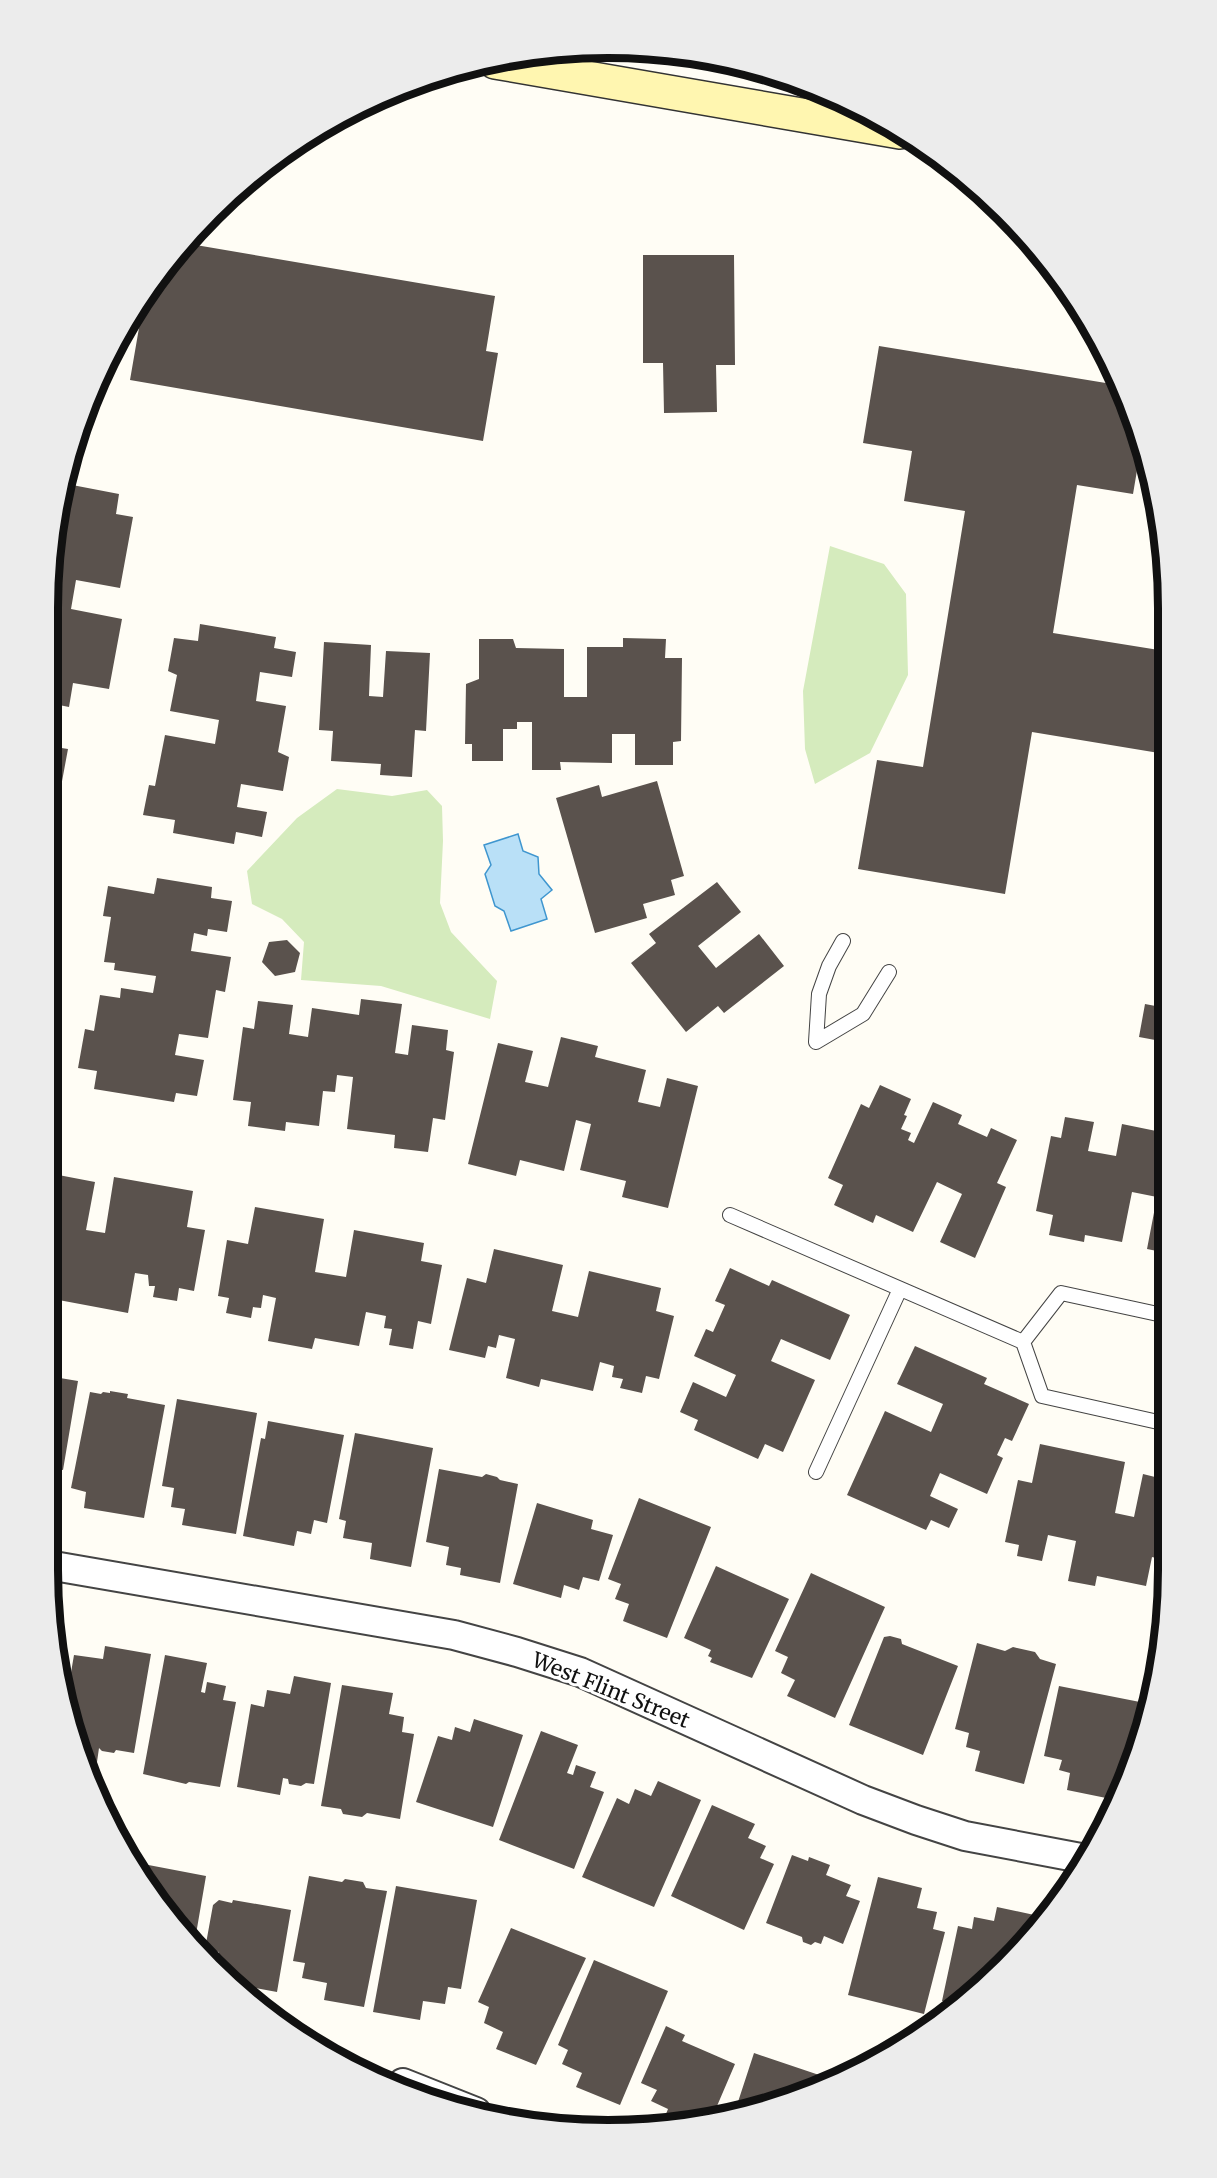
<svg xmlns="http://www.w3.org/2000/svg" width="1217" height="2178" font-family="Merriweather,serif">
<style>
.green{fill:#d5ebbd}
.water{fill:#b9e0f7;stroke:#3f96cf;stroke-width:1.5}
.building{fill:#5a524d}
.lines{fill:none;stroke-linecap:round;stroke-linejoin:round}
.service-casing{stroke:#444;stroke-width:16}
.minor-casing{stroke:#444;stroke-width:32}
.secondary-casing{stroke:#333;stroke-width:36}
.service{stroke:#fff;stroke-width:14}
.minor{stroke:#fff;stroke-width:28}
.secondary{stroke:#fff6b0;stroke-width:33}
.labels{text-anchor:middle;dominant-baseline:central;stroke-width:6;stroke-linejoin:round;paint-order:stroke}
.street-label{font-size:21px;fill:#111;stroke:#fff}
.rim{fill:none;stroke:#111;stroke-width:8}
</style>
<rect width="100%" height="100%" fill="#fffdf5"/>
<path class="green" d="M830,546L884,564L906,594L908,675L870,753L815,784L805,749L803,691Z
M337,789L392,796L427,790L442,806L443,841L440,903L451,932L497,981L490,1019L381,986L301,980L304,942L282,919L252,904L247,871L297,818Z"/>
<path class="water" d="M518,834L523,851L538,857L539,874L552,890L541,899L547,919L511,931L504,911L495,906L485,874L491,865L484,845Z
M1166,929V970L1158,969Z"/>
<path class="building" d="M184,243L495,296L486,351L498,353L483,441L130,380L144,299Z
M643,255H734L735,365H716L717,412L664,413L663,363H643Z
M879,346L1118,385L1139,428L1142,441L1133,494L1077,485L1053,633L1165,651V754L1032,732L1005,894L858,869L877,760L923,767L965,511L904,501L912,451L863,443Z
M67,484L119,494L116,514L133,517L120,588L76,580L71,609L122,619L109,689L73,683L69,707L49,703V572Z
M200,624L276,637L274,648L296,652L292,677L260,672L256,701L286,706L278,752L289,757L283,791L241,784L237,807L267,812L262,837L236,832L234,844L173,833L175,820L143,815L149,785L155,786L165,735L215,744L219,720L170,711L177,675L168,671L174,638L198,641Z
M623,638L666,639L665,658H682L681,741L673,742V765H635V734H612V763L560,762L561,770H532V722H517V729H503V761H472V744H465L466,684L479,679V639H513L516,648L564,649V697H587V647H623Z
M324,642L371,645L369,696L383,697L386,651L430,653L426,731L415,730L412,777L380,775L381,764L331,761L333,731L319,730Z
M49,746L68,749L55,819L49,817Z
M657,781L684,876L671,880L675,895L643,904L647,918L595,933L556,798L599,785L602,797Z
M49,849L53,850L50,864H49Z
M157,878L212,887L211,898L232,901L227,932L208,929L207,936L194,933L191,951L231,957L225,992L216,990L208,1038L179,1034L175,1055L204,1060L197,1096L176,1093L174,1102L94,1089L97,1071L78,1068L85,1029L94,1031L100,995L120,998L121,988L153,993L156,976L114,970L115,963L104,962L111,917L103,916L108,886L154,894Z
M717,882L741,912L698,946L716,968L759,934L784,966L724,1013L718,1006L686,1032L631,963L656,943L649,934Z
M287,940L300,953L295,972L275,976L262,962L269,942Z
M361,999L402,1004L395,1053L408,1055L412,1025L448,1030L446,1050L454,1052L445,1120L433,1118L428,1152L394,1148L395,1135L347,1129L353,1077L337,1075L335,1092L323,1091L319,1126L286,1122L285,1131L248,1126L251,1102L233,1100L243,1027L254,1029L258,1001L293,1005L289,1034L308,1037L312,1008L359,1015Z
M1145,1004L1166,1008V1042L1139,1037Z
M561,1037L598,1046L595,1057L646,1070L638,1102L660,1107L667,1078L698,1086L668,1208L622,1197L626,1181L580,1170L591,1124L576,1120L564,1171L520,1160L516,1176L468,1164L498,1043L533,1051L525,1082L548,1087Z
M880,1085L911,1099L904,1115L907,1116L901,1129L911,1133L908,1140L914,1143L933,1102L962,1115L958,1124L987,1137L991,1128L1017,1140L997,1183L1006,1187L975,1258L940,1242L962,1194L937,1182L913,1232L876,1215L873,1223L834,1205L843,1185L828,1178L861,1104L869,1108Z
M1065,1117L1094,1122L1088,1151L1116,1156L1122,1124L1166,1133L1167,1253L1147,1249L1157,1197L1132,1192L1122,1242L1085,1235L1084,1242L1049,1235L1053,1215L1036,1211L1051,1136L1061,1138Z
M48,1173L95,1182L86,1230L105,1233L114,1177L193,1191L187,1227L205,1230L194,1291L179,1288L177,1301L153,1297L155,1286H149L148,1275L135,1273L128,1313L48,1298Z
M255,1207L324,1219L315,1272L346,1277L354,1230L424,1243L421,1261L442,1265L431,1324L418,1321L413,1349L389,1345L392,1329L384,1328L386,1316L366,1312L359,1346L315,1338L312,1349L268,1341L276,1298L263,1295L261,1308L253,1307L251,1318L226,1313L229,1298L218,1296L227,1240L248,1244Z
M494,1249L563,1265L552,1311L578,1317L589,1271L661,1288L656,1311L674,1316L659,1379L646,1376L642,1393L620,1388L623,1379L612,1377L614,1366L600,1362L593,1391L541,1379L539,1387L506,1378L515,1339L499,1335L496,1348L488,1346L485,1358L449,1350L467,1278L486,1283Z
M730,1268L769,1286L772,1280L850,1315L830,1360L781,1339L771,1361L815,1380L783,1452L765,1444L758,1459L694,1430L698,1420L680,1412L693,1382L726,1397L736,1375L694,1356L706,1329L713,1332L725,1305L715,1301Z
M915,1346L987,1378L984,1384L1029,1404L1012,1441L1005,1438L997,1455L1003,1458L987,1494L940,1473L930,1496L958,1509L949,1528L931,1520L926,1530L847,1495L885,1411L931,1432L943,1404L897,1384Z
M48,1376L78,1381L63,1470L48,1467Z
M110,1391L128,1394L127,1398L165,1405L144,1518L84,1508L86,1492L71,1488L90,1392L101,1394L103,1392L110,1393Z
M177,1399L257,1413L236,1534L182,1525L185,1509L171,1507L174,1488L162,1486Z
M268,1421L344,1435L327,1523L314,1520L311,1534L297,1531L294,1546L243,1536L261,1438L265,1439Z
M355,1433L433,1448L411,1567L370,1559L372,1543L343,1538L346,1521L339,1519Z
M1040,1444L1125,1462L1115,1513L1134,1517L1143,1474L1167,1480L1168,1561L1152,1557L1146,1586L1097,1576L1095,1586L1068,1581L1076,1541L1048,1535L1042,1561L1017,1556L1019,1545L1005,1542L1018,1480L1032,1483Z
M439,1469L482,1477L486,1474L497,1477L500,1480L518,1484L500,1583L460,1575L461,1568L446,1565L449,1547L426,1542Z
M639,1498L711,1527L667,1638L623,1621L629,1604L615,1599L621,1584L608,1579Z
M537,1503L593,1520L591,1529L613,1535L599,1581L583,1577L579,1590L564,1585L561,1598L513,1584Z
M716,1566L789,1599L752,1678L710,1662L712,1658L708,1656L711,1650L684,1638Z
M811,1573L885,1607L835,1718L787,1696L795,1680L781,1673L788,1657L775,1651Z
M890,1636L901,1639L902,1644L958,1666L923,1755L849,1725L884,1637Z
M977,1643L1005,1651L1013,1647L1035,1652L1040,1659L1056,1664L1024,1784L975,1771L980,1751L966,1747L969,1733L955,1729Z
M105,1646L151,1654L134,1753L116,1750L114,1753L102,1751L99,1748L97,1762L84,1760L78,1749L68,1690L74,1655L103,1659Z
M165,1655L207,1663L201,1692L205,1693L207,1682L226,1686L223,1700L236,1702L220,1787L189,1782L186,1784L143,1774Z
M294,1676L331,1683L314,1784L306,1783L301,1786L289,1784L288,1779L283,1778L280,1795L237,1787L251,1704L264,1707L267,1690L290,1694Z
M342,1685L393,1693L389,1714L404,1717L402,1732L414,1734L400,1819L367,1813L362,1817L343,1814L341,1809L321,1806Z
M1059,1686L1140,1702L1123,1785L1116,1800L1067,1790L1070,1773L1059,1770L1062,1760L1044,1756Z
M474,1719L523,1735L493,1827L416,1802L438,1736L452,1740L455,1727L470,1732Z
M541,1731L578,1745L567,1773L573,1775L576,1765L596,1772L590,1787L604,1792L574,1869L499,1840Z
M658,1781L701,1800L654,1907L582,1877L617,1798L629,1804L635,1789L651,1796Z
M712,1805L755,1824L748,1838L766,1846L760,1858L774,1864L744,1930L671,1896Z
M792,1855L808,1861L809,1857L830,1865L826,1875L851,1885L846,1896L860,1901L843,1944L824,1936L821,1944L815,1942L811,1945L803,1942L802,1937L766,1923Z
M138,1863L206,1876L195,1940L164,1910Z
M309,1876L342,1882L345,1879L363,1882L366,1888L387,1891L364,2007L324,2000L327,1983L302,1978L305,1963L293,1961Z
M878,1877L922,1888L917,1908L937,1912L933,1929L945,1932L924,2014L848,1995Z
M396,1886L477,1900L461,1989L448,1987L445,2004L423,2001L420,2020L373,2012Z
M219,1900L232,1903L233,1900L291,1910L277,1992L244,1986L228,1971L229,1966L222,1965L218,1961L219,1952L205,1949L213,1905Z
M997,1907L1039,1916L978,1991L957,2004L942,2001L958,1926L972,1929L974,1917L994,1921Z
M511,1928L586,1958L536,2065L496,2049L503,2032L484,2023L489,2007L478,2002Z
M594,1960L668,1991L620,2105L576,2087L582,2073L562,2064L568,2050L558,2045Z
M666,2026L685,2035L682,2041L735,2064L714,2113L662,2124L668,2109L651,2101L657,2090L641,2083Z
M754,2053L828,2078L825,2086L736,2108Z
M844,2065L854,2068L842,2076Z"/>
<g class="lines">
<defs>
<path id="service" d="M816,1042L819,994L829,966L843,941
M816,1042L863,1014L889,972
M730,1215L1023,1342L1042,1396L1167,1424
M1023,1342L1061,1293L1167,1316
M816,1472L900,1289"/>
<path id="minor" d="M48,1565L454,1635L517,1652L580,1672L863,1800L916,1820L965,1836L1086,1859
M403,2083L476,2112"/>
<path id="secondary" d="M495,62L900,132"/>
</defs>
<use href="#service" class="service-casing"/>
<use href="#minor" class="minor-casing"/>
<use href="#secondary" class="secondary-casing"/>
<use href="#service" class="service"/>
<use href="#minor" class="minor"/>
<use href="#secondary" class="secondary"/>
</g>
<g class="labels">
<g class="street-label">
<text transform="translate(611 1690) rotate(22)">West Flint Street</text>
</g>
</g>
<path d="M0 0H1217V2178H0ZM608 58H608A550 550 0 0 1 1158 608V1570A550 550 0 0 1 608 2120H608A550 550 0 0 1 58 1570V608A550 550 0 0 1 608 58Z" fill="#ececec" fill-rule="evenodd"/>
<path class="rim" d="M608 58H608A550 550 0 0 1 1158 608V1570A550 550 0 0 1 608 2120H608A550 550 0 0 1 58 1570V608A550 550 0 0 1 608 58Z"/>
</svg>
